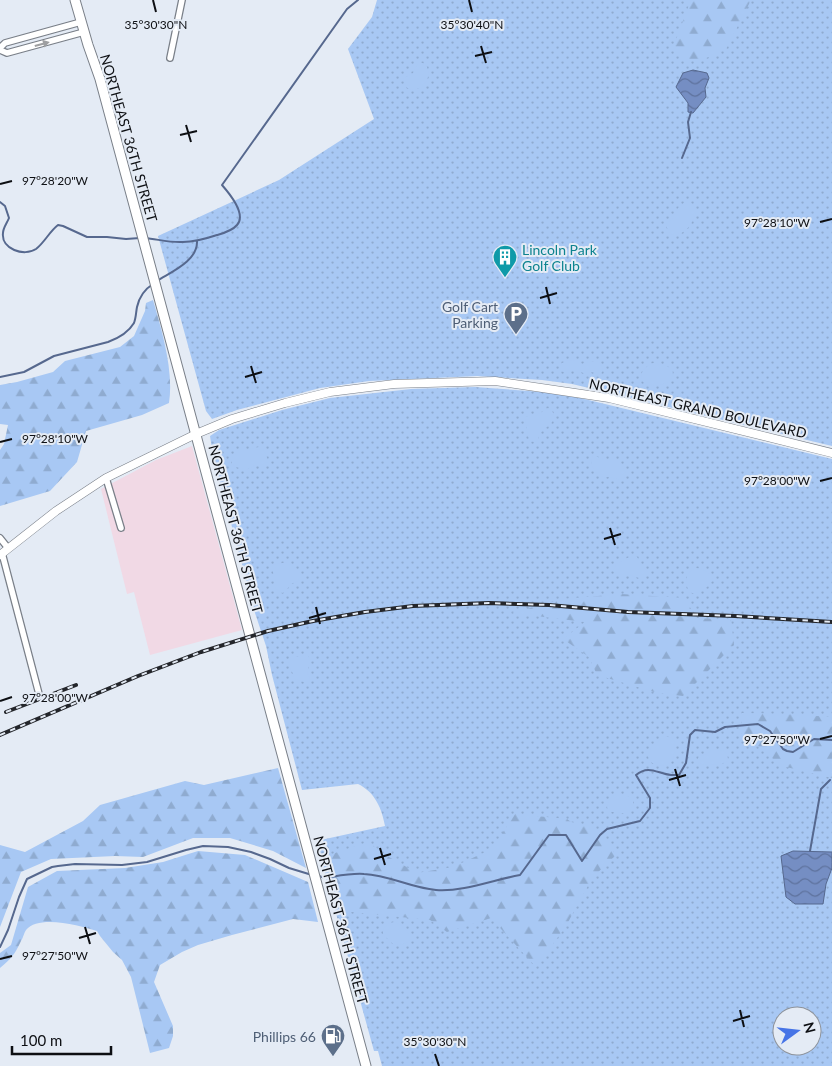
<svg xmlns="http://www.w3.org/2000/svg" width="832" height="1066" font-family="Lato,sans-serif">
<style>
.commercial{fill:#f1d9e5}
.grass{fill:url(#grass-dots);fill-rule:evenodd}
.forest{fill:url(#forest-firs)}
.pitch{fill:#a8c8f4}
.water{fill:url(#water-waves);stroke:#56688e}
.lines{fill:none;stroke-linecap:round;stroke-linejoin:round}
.stream{stroke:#56688e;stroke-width:2}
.minor-casing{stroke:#797f88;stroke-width:8}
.tertiary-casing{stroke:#797f88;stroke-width:9}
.secondary-casing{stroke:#797f88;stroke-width:11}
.minor{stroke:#fff;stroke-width:5.5}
.tertiary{stroke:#fff;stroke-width:8}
.secondary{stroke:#fff;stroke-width:9}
.rail-casing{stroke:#24262b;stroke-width:4}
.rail{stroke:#e4ebf5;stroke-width:2;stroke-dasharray:5.5;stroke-linecap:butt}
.oneway{fill:#9e9fa1}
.ticks{fill:none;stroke:#0d0f13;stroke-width:2}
.labels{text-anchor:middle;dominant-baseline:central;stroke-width:4;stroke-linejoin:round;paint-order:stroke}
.street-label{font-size:14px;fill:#0d0f13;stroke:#e4ebf5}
.culture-label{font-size:14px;fill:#0d838f;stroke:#e4ebf5;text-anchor:start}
.service-label{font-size:14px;fill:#4e5e75;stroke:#e4ebf5;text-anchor:end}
.ticks-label{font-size:12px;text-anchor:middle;fill:#0d0f13;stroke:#e4ebf5;stroke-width:4;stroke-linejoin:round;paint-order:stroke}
</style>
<defs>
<pattern id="grass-dots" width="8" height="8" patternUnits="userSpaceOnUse" patternTransform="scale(1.25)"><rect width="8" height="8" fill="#a8c8f4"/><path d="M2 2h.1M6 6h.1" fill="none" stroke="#8fabd0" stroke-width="1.8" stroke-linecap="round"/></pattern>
<pattern id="forest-firs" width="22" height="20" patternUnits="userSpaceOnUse" patternTransform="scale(1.25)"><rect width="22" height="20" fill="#a8c8f4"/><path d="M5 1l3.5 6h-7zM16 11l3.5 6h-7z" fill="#8fabd0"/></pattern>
<pattern id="water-waves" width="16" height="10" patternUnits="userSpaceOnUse" patternTransform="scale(1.25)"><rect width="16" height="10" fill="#758ec3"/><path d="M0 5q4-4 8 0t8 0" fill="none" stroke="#5e729d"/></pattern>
</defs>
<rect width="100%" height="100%" fill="#e4ebf5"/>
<path class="commercial" d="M192,446L242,630L150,655L134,592L127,594L101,489L156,460Z"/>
<path class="grass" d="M377,0H832V446L572,384L542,380L477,376L369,381L320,388L237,410L212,419L206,411L158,236L279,180L374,119L348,49L372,17Z
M475,387L542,392L572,396L832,459V1066H382L378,1051H374L316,841L385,826C382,809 375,792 358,784L302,790L272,675L266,646L255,613L213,456L210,436L219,430L282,410L330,398L411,389ZM782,1016H812V1046H782Z"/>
<path class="forest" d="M686,0H751L726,49L704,59H682L674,45L689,5Z
M153,300C162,331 174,371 169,403L142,415L86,431L77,462L50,491L0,506V450L4,444L8,425L0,424V385L17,382L53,372L65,361L120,347L134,336L145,311L146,303Z
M621,594L684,598L697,618L731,620L734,645L683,696L658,693L597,675L589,657L563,639L585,622L512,613L563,599Z
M742,713L784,714L832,717V778L782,766L741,733Z
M278,768L306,868L273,851L230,838H193L143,857L115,856L51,859L21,872L0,927V845L25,852L83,821L100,805L185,781L204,785Z
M515,814L567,819L571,822L593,826L616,855L592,878L566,926L536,967L491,918L447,932L430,920L342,911L326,856L368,842L389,857L417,873L453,867L492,849Z
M198,851L245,855L308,882L318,922L293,919L232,935L198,945L182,952L160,965L154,982L173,1026V1036L169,1048L150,1053L131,977L122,960L113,952L100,936L97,931C81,926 39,914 26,930C24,933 23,938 21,941C15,954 11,959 0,968V953L11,945L28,887L57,871L125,868L163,862Z"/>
<path class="pitch" d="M420,62C425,64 427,65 428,71C431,92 401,96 404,78L413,73L418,63Z
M685,202L693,204L696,210C693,223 686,237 670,234L667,228L666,224L673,218L678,208Z
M569,360L576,361L582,364L590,361L599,362L603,369L602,372L600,374L591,372L583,373L578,370H573L567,373L561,371L562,363Z
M653,363C665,365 680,367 669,382C664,384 653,387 648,385C634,379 644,366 653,363Z
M548,408L551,410L554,414L552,422C544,431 541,428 538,440L535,442L530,441C528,438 525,421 525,417L528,416L537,415Z
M259,447L263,449L268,460L266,465H255L246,470L236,467L232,464V459L239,449H248Z
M593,455L605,460H619L626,472L624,478C619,480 617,479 612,478C604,475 611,478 604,477C596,476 593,468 591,462Z
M634,555L637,557L642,566L648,572L645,578H639L626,574H617L613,571L616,564C619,562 631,556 634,555Z
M287,562L298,570L301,576L298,581L291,584L285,592L282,593L276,589L275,580L272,568L273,565Z
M695,568C703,568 709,572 713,579C711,585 697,597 690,592C686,589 685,576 689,573C690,571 693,569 695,568Z
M305,655L308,656L311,660L307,672L310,679L309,682H304L295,679L288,662L290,658Z
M665,736L672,738L675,743C674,749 675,758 671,762C662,772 638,761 653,746C657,742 660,739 665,736Z
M712,749L724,751L727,754L728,759L727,761L720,765L701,764L698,763V758L700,756L707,754Z
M617,794C621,793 630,796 633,800V804L629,813C626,814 611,812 608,811C605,804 610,797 617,794Z
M394,922C400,923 409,932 411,938C408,945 401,944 394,945C393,944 386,937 385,937C379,930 387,923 394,922Z"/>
<path class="water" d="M693,70L707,73L709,78L705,88L706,97L693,113L688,112V103L676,87L683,73Z
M793,851L832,852V868L826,884L823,904H795L786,897L781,856Z"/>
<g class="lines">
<path class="stream" d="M682,158L690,138L688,122L691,112
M0,202L5,206L9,218C7,223 3,228 3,233C1,249 24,257 36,249C45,242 49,232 58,225L63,226L87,237H107L126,239L140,238
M145,238C157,239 170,243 183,242C195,242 205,239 217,235C224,233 232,231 237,225C247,214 229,193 222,185L347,9L358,0
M157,281C171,272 198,261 197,241
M0,377L24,372L54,356L108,342C119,338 128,333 134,323C136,318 136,312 137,307C139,298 145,289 153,284
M810,851L821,789L830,780
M319,876L325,878C338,876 351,873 364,874C389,875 411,888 436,890C463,892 493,880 520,875L549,835H566L582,861L600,835L607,829L640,821L650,808V798L636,775C649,764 658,774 671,775C674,775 677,775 679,775L686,763L690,735L695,730L715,732L725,727L758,724L770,731L783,749L787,751L793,752L814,739L832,740
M0,947L8,930L19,897L27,879L52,867L58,866L75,864L122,865L147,862L186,850L203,846L228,847L251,852L270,859L289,868L312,875"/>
<defs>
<path id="minor" d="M0,48L5,43L81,22
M0,50L7,53L84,32
M170,58L182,0
M106,478L121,528
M0,538L8,548
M2,553L39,694"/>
<path id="tertiary" d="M0,555L56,511L106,478L196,434L232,419L285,403L330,392L394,384L495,381L609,398L832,453"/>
<path id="secondary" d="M75,0L88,45L100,79L366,1066"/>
</defs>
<use href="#minor" class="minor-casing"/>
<use href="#tertiary" class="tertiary-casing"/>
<use href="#secondary" class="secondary-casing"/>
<use href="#minor" class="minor"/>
<use href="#tertiary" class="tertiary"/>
<use href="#secondary" class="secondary"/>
<defs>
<path id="rail" d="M6,712L76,685
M0,735L138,676L201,652L268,631L313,621L365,612L413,606L489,603L549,605L628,612L735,616L832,622"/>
</defs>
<use href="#rail" class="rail-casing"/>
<use href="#rail" class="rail"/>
</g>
<defs><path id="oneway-solid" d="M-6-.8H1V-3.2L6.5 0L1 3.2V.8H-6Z" transform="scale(1.25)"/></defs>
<use class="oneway" href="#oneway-solid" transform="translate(42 44) rotate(-15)"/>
<path class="ticks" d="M153,0L156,12M469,0L472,12M481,46L486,63M475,56L492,52M186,125L191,142M180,135L197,131M0,184L12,181M820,222L832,219M546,287L550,304M540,298L557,293M251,366L256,383M245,377L262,372M0,442L12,439M820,481L832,478M610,528L615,545M604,539L621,534M316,607L320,624M309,618L326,613M0,701L12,697M820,739L832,736M675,769L680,786M669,780L686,775M380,848L385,865M374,859L391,854M85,927L90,944M79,938L96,933M0,959L12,956M740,1010L744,1027M733,1021L750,1016M435,1054L439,1066"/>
<defs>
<symbol id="building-pin" viewBox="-11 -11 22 30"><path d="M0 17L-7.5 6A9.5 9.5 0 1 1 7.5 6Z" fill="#0f9aa8" stroke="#e4ebf5"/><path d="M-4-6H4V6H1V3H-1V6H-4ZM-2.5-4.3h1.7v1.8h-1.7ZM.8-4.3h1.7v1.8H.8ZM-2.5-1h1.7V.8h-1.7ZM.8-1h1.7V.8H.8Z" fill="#fff"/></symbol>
<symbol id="parking-pin" viewBox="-11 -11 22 30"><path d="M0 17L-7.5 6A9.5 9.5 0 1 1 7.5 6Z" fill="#5c6f8a" stroke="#e4ebf5"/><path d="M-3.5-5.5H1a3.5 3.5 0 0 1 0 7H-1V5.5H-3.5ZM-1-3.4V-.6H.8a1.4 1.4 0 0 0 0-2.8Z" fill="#fff"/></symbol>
<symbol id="fuel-pin" viewBox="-11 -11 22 30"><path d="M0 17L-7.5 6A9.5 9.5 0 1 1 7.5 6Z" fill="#5c6f8a" stroke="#e4ebf5"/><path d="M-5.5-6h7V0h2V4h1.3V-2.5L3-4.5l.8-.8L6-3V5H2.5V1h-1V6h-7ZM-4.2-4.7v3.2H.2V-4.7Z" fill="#fff"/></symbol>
</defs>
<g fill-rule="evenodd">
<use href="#building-pin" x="491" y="243" width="28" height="38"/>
<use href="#parking-pin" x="502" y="300" width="28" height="38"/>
<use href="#fuel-pin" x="319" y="1022" width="28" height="38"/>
</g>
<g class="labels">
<g class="street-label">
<text transform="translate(129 138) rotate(74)">NORTHEAST 36TH STREET</text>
<text transform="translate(698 408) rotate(13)">NORTHEAST GRAND BOULEVARD</text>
<text transform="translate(236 529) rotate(75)">NORTHEAST 36TH STREET</text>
<text transform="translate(341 920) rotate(75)">NORTHEAST 36TH STREET</text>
</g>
<g class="culture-label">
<text x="522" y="249">Lincoln Park<tspan x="522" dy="16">Golf Club</tspan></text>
</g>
<g class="service-label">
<text x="498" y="306">Golf Cart<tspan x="498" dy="16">Parking</tspan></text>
<text x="316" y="1036">Phillips 66</text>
</g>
</g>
<g class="ticks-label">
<text x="156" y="29">35°30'30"N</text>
<text x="472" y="29">35°30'40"N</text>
<text x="55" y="185">97°28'20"W</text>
<text x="777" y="227">97°28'10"W</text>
<text x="55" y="443">97°28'10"W</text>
<text x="777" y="485">97°28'00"W</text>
<text x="55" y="702">97°28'00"W</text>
<text x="777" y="744">97°27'50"W</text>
<text x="55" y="960">97°27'50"W</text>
<text x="435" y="1046">35°30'30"N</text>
</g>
<g transform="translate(797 1031) rotate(75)"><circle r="24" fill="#e4ebf5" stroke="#8e939b"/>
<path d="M0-4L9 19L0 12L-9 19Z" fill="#4674e6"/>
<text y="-8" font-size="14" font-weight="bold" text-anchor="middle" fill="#0d0f13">N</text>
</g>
<path d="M12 1046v8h99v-8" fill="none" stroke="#0d0f13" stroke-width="2.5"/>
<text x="20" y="1046" font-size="15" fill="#0d0f13" stroke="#e4ebf5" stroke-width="4" paint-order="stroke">100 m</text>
</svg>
